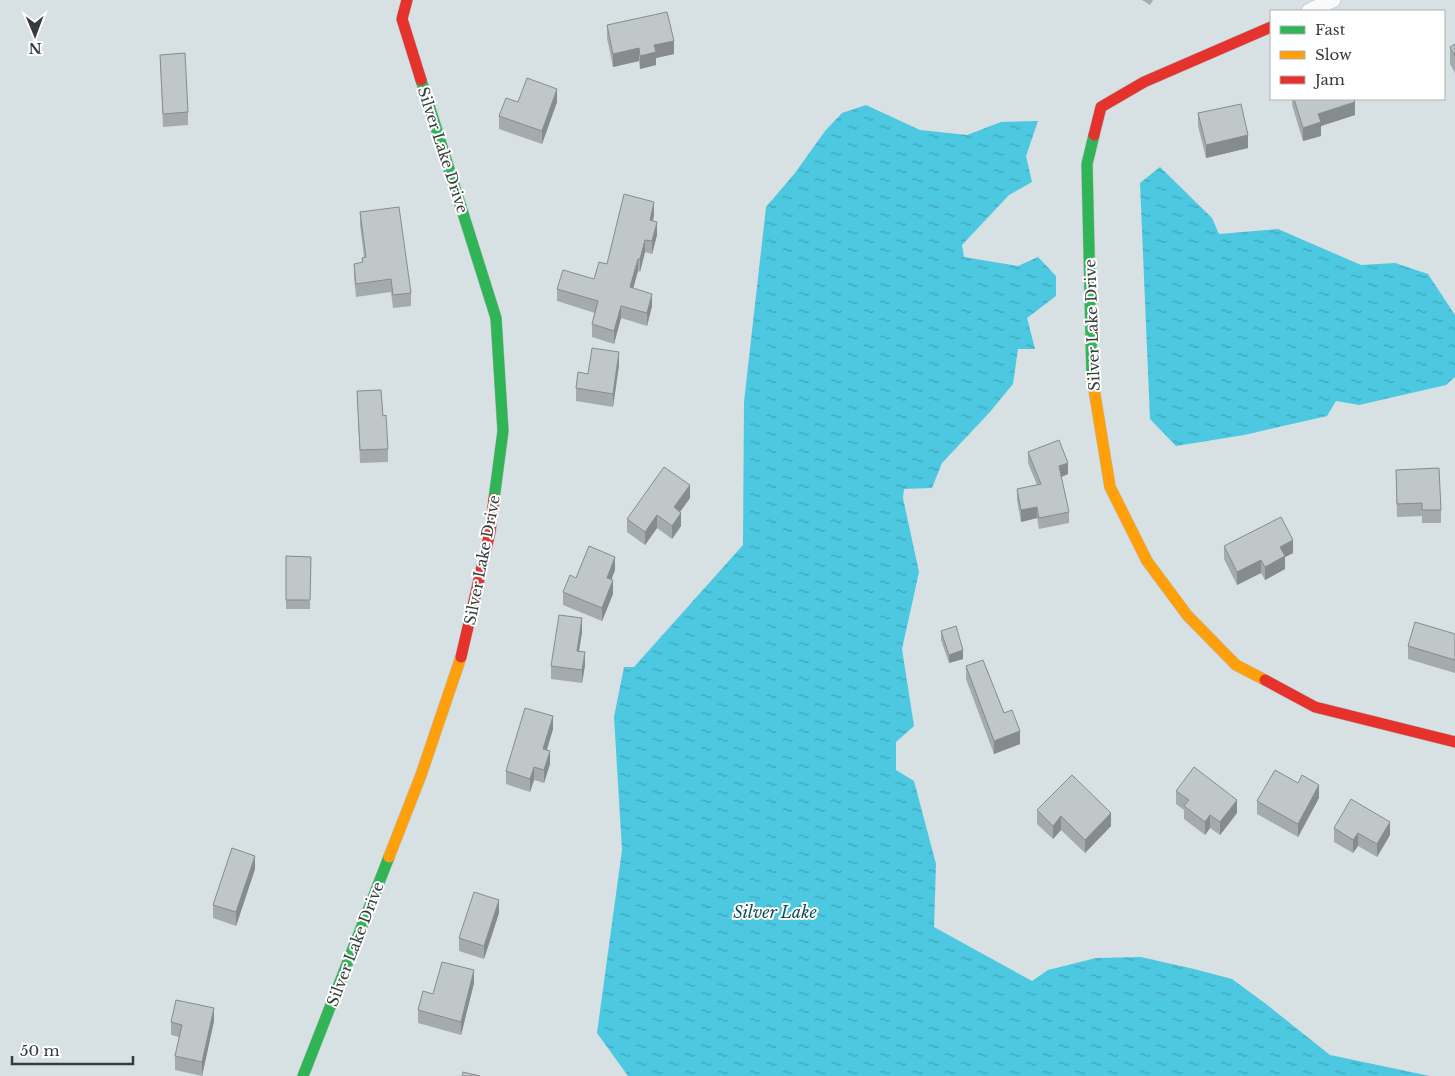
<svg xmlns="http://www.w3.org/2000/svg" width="1455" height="1076" font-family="'Libre Baskerville',serif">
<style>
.water{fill:url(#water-ripples)}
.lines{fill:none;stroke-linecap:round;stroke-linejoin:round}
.street-casing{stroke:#b5bcbf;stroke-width:16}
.fast-casing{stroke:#b5bcbf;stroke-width:12}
.slow-casing{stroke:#b5bcbf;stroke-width:12}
.jam-casing{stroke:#b5bcbf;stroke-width:12}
.street{stroke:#f9fafb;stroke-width:15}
.fast{stroke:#30b455;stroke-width:11}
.slow{stroke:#ff9f0a;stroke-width:11}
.jam{stroke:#e5322d;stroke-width:11}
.wall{fill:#a5abad}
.shaded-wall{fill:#868b8d}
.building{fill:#c0c7c9;stroke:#868b8d}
.labels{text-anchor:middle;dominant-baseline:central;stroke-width:4;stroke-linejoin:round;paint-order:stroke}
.street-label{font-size:15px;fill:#353c3e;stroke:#fff}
.water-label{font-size:16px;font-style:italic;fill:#0d4c5a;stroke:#fff}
</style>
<defs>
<pattern id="water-ripples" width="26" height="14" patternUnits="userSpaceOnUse" patternTransform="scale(1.25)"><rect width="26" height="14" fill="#4cc8e0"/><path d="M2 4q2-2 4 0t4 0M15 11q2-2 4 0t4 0" fill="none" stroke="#40a4b7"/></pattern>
</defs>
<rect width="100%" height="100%" fill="#d7e0e3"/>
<path class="water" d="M866,105L920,130L967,135L1001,122L1038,121L1026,156L1032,182L1009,195L962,245L964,257L1018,266L1038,257L1056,276V296L1027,318L1035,349H1018L1013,384L989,413L942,463L932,488L904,489L903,498L919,572L902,649L914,726L896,742V770L914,781L936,864L934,927L1032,981L1048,970L1096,958L1141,957L1194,969L1232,979L1266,1004L1330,1055L1430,1076H628L597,1033L622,850L614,717L624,667H634L743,545L744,402L766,207L795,173L825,131L842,113Z
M1160,167L1212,218L1219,234L1278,229L1361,265L1395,263L1428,274L1455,315V377L1446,385L1359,405L1336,401L1327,416L1244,435L1176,446L1150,419L1140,183Z"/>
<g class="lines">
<defs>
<path id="street" d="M1309,11L1333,0"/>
<path id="fast" d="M421,80L496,318L503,431L494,499
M1094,389L1092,379L1087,164L1094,135
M303,1076L389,857"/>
<path id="slow" d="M1094,389L1110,487L1147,561L1187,615L1236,665L1265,680
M389,857L421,775L461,657"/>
<path id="jam" d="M407,0L402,19L421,80
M1094,135L1101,107L1144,82L1271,27
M461,657L490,532L494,499
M1265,680L1315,707L1455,742"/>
</defs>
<use href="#street" class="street-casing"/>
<use href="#fast" class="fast-casing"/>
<use href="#slow" class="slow-casing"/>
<use href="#jam" class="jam-casing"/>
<use href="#street" class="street"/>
<use href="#fast" class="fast"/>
<use href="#slow" class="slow"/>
<use href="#jam" class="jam"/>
</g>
<path class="wall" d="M1142,0H1153L1150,5Z
M607,25L674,54L656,58V65L640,69L639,61L613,67L607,38Z
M1455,44V73L1450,64V47Z
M160,55L188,112V125L163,127Z
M1292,99H1354L1355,115L1321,126V136L1303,141L1292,105Z
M518,102H557L542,144L499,129V116Z
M1198,113L1248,148L1206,158L1198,126Z
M360,212L411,293V306L393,308L391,292L356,297L354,277V264L362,263V258L364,257L360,225Z
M654,215L653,221L657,235L652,254L645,252L640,272L638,271L633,288L652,306L647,326L621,318L614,344L592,337V324L595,313L557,301V289L594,279Z
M619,365L613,407L576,401V388L588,374Z
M357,391L383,416L388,449V462L360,463Z
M1028,452L1068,474L1061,477L1069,512V523L1039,529L1037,518L1021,522L1017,500V489L1037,485L1028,463Z
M1396,470L1441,510V523H1422V516L1397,517Z
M690,498L680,512L681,526L672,539L657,528L645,545L627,532V519Z
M1224,546L1293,553L1285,557V569L1265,580L1261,573L1237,585L1224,559Z
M286,556L311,557L310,609H286Z
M615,570L611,580L613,594L602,621L563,605V592L576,578Z
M941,631L963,659L949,663L941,640Z
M582,632L579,651L585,665L582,683L551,679V666Z
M1455,634V673L1408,659V646Z
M966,666L1004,713L1020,744L994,754L966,679Z
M553,729L547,750L550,764L544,783L534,780L530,792L506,784V771Z
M1176,791L1237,813L1220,835L1210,828L1205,835L1184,819V810L1176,804Z
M1319,798L1298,837L1257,814V801Z
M1037,810L1111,826L1085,853L1061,830L1053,839L1037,824Z
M1334,828L1390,835L1377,857L1358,846L1353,853L1334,842Z
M255,869L236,926L213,918V905Z
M499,913L484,959L459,951V938Z
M474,983L461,1035L418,1023V1010L433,994Z
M214,1021L202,1076L175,1070V1056L179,1037L171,1035V1022Z"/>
<path class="shaded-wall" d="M674,41V54L656,58V65L640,69V56L654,45Z
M639,48V61L613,67V54Z
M557,89V102L542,144V131Z
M1355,102V115L1321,126V136L1303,141V128L1318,114Z
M1248,135V148L1206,158V145Z
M654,202V215L650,233V220Z
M657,222V235L652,254V241Z
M645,240V252L640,272V259Z
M638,259V271L630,300V287Z
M652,294V306L647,326V313Z
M621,306V318L614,344V331Z
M619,352V365L613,407V394Z
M1068,463V474L1059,478V466Z
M690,485V498L674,520V507Z
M1037,507V518L1021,522V510Z
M681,513V526L672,539V526Z
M657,515V528L645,545V532Z
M1293,540V553L1285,557V569L1265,580V567L1280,547Z
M615,557V570L607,591V578Z
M1261,560V573L1237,585V572Z
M613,580V594L602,621V608Z
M582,618V632L577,664V651Z
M963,650V659L949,663V655Z
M585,652V665L582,683V670Z
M553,716V729L543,762V749Z
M1020,731V744L994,754V741Z
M550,751V764L544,783V770Z
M534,767V780L530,792V779Z
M1319,785V798L1298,837V824Z
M1237,800V813L1220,835V822Z
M1111,813V826L1085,853V840Z
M1210,815V828L1205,835V822Z
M1061,816V830L1053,839V826Z
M1390,822V835L1377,857V844Z
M1358,833V846L1353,853V840Z
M255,856V869L236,926V912Z
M499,900V913L484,959V946Z
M474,970V983L461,1035V1022Z
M214,1008V1021L202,1076V1062Z"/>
<path class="building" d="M667,12L674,41L654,45L656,52L640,56L639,48L613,54L607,25Z
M1455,44V56L1450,47Z
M185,53L188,112L163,114L160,55Z
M527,78L557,89L542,131L499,116L506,98L518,102Z
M1294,99H1354L1355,102L1318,114L1321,122L1303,128Z
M1241,104L1248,135L1206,145L1198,113Z
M624,194L654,202L650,220L657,222L652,241L645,240L640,259H638L630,287L652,294L647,313L621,306L614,331L592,324L598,301L557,289L563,270L594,279L599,262L607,264Z
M399,207L411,293L393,295L391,279L356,284L354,264L363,262L362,258L366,257L360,212Z
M592,348L619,352L613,394L576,388L578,372L588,374Z
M381,390L383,416L386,415L388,449L360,450L357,391Z
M1059,440L1068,463L1059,466L1069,512L1039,518L1037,507L1021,510L1017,489L1041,484L1028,452Z
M664,467L690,485L674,507L681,513L672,526L657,515L645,532L627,519Z
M1439,468L1441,510H1422V503L1397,504L1396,470Z
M1281,517L1293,540L1280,547L1285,556L1265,567L1261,560L1237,572L1224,546Z
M589,546L615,557L607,578L613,580L602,608L563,592L570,575L576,578Z
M286,556L311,557L310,600H286Z
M559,615L582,618L577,651L585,652L582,670L551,666Z
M1415,622L1455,634V660L1408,646Z
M956,626L963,650L949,655L941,631Z
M983,660L1004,713L1012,710L1020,731L994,741L966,666Z
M525,708L553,716L543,749L550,751L544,770L534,767L530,779L506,771Z
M1194,767L1237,800L1220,822L1210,815L1205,822L1184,806L1189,800L1176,791Z
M1275,770L1298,783L1302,775L1319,785L1298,824L1257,801Z
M1072,775L1111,813L1085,840L1061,816L1053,826L1037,810Z
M1351,799L1390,822L1377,844L1358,833L1353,840L1334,828Z
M232,848L255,856L236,912L213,905Z
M474,892L499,900L484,946L459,938Z
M442,962L474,970L461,1022L418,1010L423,991L433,994Z
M176,1000L214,1008L202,1062L175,1056L182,1025L171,1022Z
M463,1072L480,1076H462Z"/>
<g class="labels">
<g class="street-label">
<text transform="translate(443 150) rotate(72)">Silver Lake Drive</text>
<text transform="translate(1092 325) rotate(-92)">Silver Lake Drive</text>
<text transform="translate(482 560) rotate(-79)">Silver Lake Drive</text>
<text transform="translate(355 944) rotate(-69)">Silver Lake Drive</text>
</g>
<g class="water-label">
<text x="775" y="912">Silver Lake</text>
</g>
</g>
<rect x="1270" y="10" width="175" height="90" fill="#ffffff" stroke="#aeb1b2"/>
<rect x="1280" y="26" width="25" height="8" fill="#30b455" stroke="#aeb1b2"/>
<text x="1315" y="35" font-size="15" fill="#353c3e">Fast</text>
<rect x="1280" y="51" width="25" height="8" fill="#ff9f0a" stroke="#aeb1b2"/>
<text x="1315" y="60" font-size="15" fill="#353c3e">Slow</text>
<rect x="1280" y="76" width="25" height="8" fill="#e5322d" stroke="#aeb1b2"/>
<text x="1315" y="85" font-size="15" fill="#353c3e">Jam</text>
<g transform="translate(35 35) rotate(179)" stroke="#ffffff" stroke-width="4" paint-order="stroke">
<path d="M0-4L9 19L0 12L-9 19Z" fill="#353c3e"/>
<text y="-8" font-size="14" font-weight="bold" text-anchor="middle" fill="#353c3e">N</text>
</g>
<path d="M12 1056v8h121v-8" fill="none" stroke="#353c3e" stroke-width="2.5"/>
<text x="20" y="1056" font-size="15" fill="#353c3e" stroke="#ffffff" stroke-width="4" paint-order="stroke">50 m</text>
</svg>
